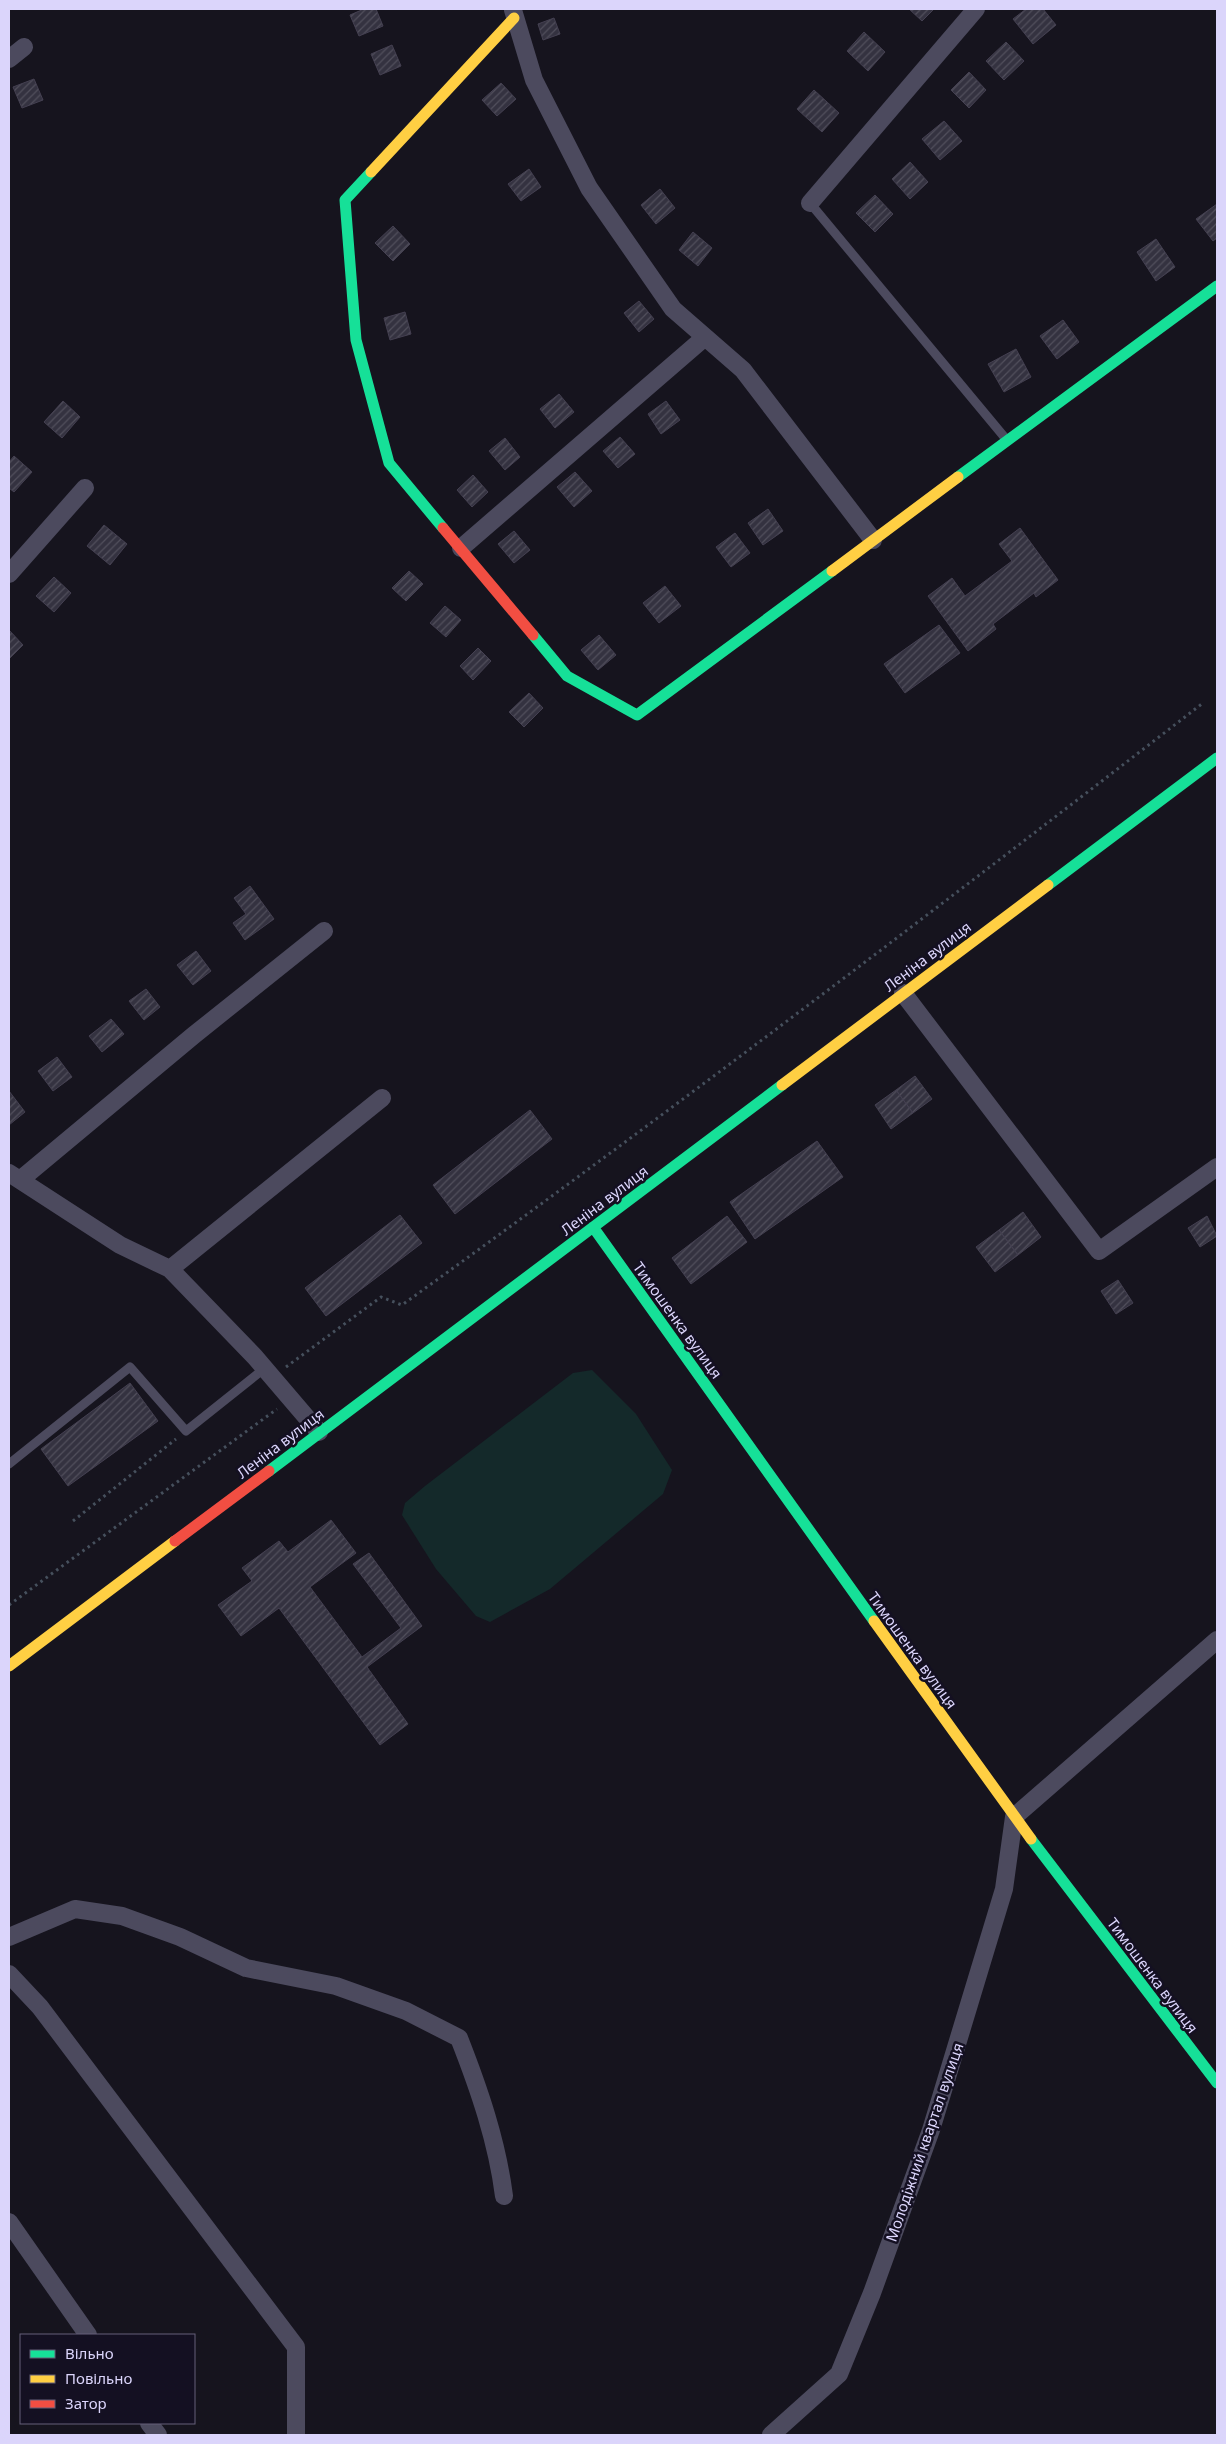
<svg xmlns="http://www.w3.org/2000/svg" width="1226" height="2444" font-family="'Noto Sans',sans-serif">
<style>
.park{fill:#14292a}
.building{fill:url(#building-hatch);stroke:#444051}
.lines{fill:none;stroke-linecap:round;stroke-linejoin:round}
.path{stroke:#46505d;stroke-width:3;stroke-dasharray:2.5 4;stroke-linecap:butt}
.lane{stroke:#4c4a5e;stroke-width:9}
.street{stroke:#4c4a5e;stroke-width:18}
.fast{stroke:#16e098;stroke-width:11}
.slow{stroke:#ffcf43;stroke-width:11}
.jam{stroke:#f24e42;stroke-width:11}
.labels{text-anchor:middle;dominant-baseline:central;stroke-width:5;stroke-linejoin:round;paint-order:stroke}
.street-label{font-size:15px;fill:#dbd5fb;stroke:#141022}
</style>
<defs>
<pattern id="building-hatch" width="6" height="6" patternUnits="userSpaceOnUse" patternTransform="scale(1.25)"><rect width="6" height="6" fill="#343240"/><path d="M-1 1l2-2M0 6l6-6M5 7l2-2" fill="none" stroke="#514f5c"/></pattern>
</defs>
<rect width="100%" height="100%" fill="#16141e"/>
<path class="park" d="M592,1370L636,1414L672,1470L663,1494L550,1589L490,1622L476,1616L436,1569L402,1515L405,1503L425,1486L573,1373Z"/>
<path class="building" d="M364,9H376L383,26L359,36L350,15Z
M909,9H934L922,21Z
M1026,9H1043L1056,25L1033,44L1013,19Z
M554,18L560,34L543,40L538,24Z
M864,32L885,52L868,71L847,51Z
M1006,42L1024,61L1004,80L986,61Z
M392,45L401,66L380,75L371,54Z
M969,72L986,90L969,108L951,90Z
M34,79L43,100L22,108L13,87Z
M501,83L516,99L497,116L482,100Z
M814,90L839,113L822,132L797,109Z
M944,121L962,141L940,160L922,139Z
M910,162L928,182L910,199L892,179Z
M529,169L541,187L521,201L508,184Z
M660,189L675,208L656,224L641,205Z
M875,195L893,214L875,232L856,213Z
M1217,204V238L1213,241L1196,219Z
M393,226L410,244L393,261L375,243Z
M693,232L712,248L698,266L679,250Z
M1156,239L1175,267L1156,281L1137,252Z
M639,301L654,319L639,332L624,313Z
M405,312L411,334L390,340L384,318Z
M1063,320L1079,342L1057,359L1040,336Z
M1016,349L1031,377L1004,392L988,364Z
M559,394L574,412L555,428L540,409Z
M63,401L80,417L62,438L44,422Z
M666,401L680,420L661,434L648,414Z
M620,437L635,454L618,468L603,451Z
M505,438L520,457L505,470L489,451Z
M14,456L32,472L14,492L9,488V462Z
M575,472L592,491L574,507L557,487Z
M473,475L488,492L472,507L457,490Z
M768,509L783,531L763,545L748,523Z
M104,525L127,544L110,565L87,546Z
M1020,528L1058,580L1036,597L1034,593L993,624L996,629L968,651L928,596L952,578L965,596L1012,561L999,544Z
M514,531L530,550L514,563L498,544Z
M735,533L750,553L731,567L716,547Z
M409,571L423,584L406,601L392,588Z
M54,577L71,593L54,612L36,596Z
M665,586L681,606L659,623L643,603Z
M445,606L461,620L446,637L430,623Z
M939,625L960,653L905,693L884,664Z
M9,630L23,645L9,659Z
M599,635L616,655L598,670L581,650Z
M478,648L491,661L473,680L460,666Z
M529,693L543,708L524,727L509,712Z
M250,886L274,919L245,940L233,923L246,914L234,898Z
M196,951L211,971L193,985L177,965Z
M146,989L160,1007L144,1020L129,1001Z
M111,1019L124,1034L102,1052L89,1036Z
M57,1057L72,1077L53,1091L38,1071Z
M915,1076L932,1099L913,1113L896,1090Z
M896,1090L913,1113L891,1129L875,1105Z
M9,1091L25,1112L9,1125Z
M530,1110L552,1139L455,1214L433,1185Z
M817,1141L843,1177L755,1239L730,1202Z
M1023,1212L1041,1237L1018,1255L999,1230Z
M400,1215L422,1243L326,1316L305,1288Z
M727,1216L747,1242L691,1284L672,1258Z
M1207,1216L1217,1236L1200,1247L1188,1228Z
M999,1230L1018,1255L995,1272L976,1247Z
M1118,1280L1133,1303L1116,1314L1101,1291Z
M130,1383L158,1421L68,1486L41,1449Z
M331,1520L356,1553L310,1587L362,1657L401,1628L353,1564L369,1553L422,1626L367,1667L408,1724L380,1745L279,1608L241,1636L218,1605L252,1581L242,1568L279,1541L288,1552Z"/>
<g class="lines">
<path class="path" d="M286,1367L381,1297L402,1305C673,1110 939,907 1203,703
M73,1521L176,1439
M9,1605L277,1409"/>
<path class="lane" d="M810,203L1006,439
M9,1464L130,1367L186,1431L265,1368"/>
<path class="street" d="M513,10L534,80L589,188L673,309L743,370L873,540
M9,59L24,47
M810,203L976,9
M461,548L704,338
M9,574L85,488
M903,993L1099,1251L1217,1167
M9,1173L120,1245L170,1269L255,1357L319,1432
M20,1180L194,1035L324,931
M170,1269L382,1098
M9,1937L75,1909L122,1916L180,1937L246,1968L336,1986L406,2011L459,2038C479,2089 497,2141 504,2196
M9,1974L40,2007L296,2347V2435
M9,2222L88,2335
M149,2423L158,2435
M771,2435L839,2374L872,2293L931,2130L1004,1889L1014,1817L1217,1640"/>
<path class="fast" d="M371,172L345,200L356,340L389,463L443,528
M958,477L1217,286
M533,635L567,676L637,715L832,571
M1048,885L1217,758
M593,1227L874,1621
M269,1471L782,1085
M1031,1839L1217,2083"/>
<path class="slow" d="M371,172L514,18
M832,571L958,477
M782,1085L1048,885
M874,1621L1031,1839
M9,1666L175,1541"/>
<path class="jam" d="M443,528L533,635
M175,1541L269,1471"/>
</g>
<g class="labels">
<g class="street-label">
<text transform="translate(927 956) rotate(-37)">Леніна вулиця</text>
<text transform="translate(604 1200) rotate(-37)">Леніна вулиця</text>
<text transform="translate(678 1320) rotate(54)">Тимошенка вулиця</text>
<text transform="translate(280 1443) rotate(-37)">Леніна вулиця</text>
<text transform="translate(913 1650) rotate(54)">Тимошенка вулиця</text>
<text transform="translate(1153 1975) rotate(53)">Тимошенка вулиця</text>
<text transform="translate(924 2142) rotate(-71)">Молодіжний квартал вулиця</text>
</g>
</g>
<rect width="1226" height="2444" fill="none" stroke="#dbd5fb" stroke-width="20"/>
<rect x="20" y="2334" width="175" height="90" fill="#141022" stroke="#645f79"/>
<rect x="30" y="2350" width="25" height="8" fill="#16e098" stroke="#645f79"/>
<text x="65" y="2359" font-size="15" fill="#dbd5fb">Вільно</text>
<rect x="30" y="2375" width="25" height="8" fill="#ffcf43" stroke="#645f79"/>
<text x="65" y="2384" font-size="15" fill="#dbd5fb">Повільно</text>
<rect x="30" y="2400" width="25" height="8" fill="#f24e42" stroke="#645f79"/>
<text x="65" y="2409" font-size="15" fill="#dbd5fb">Затор</text>
</svg>
